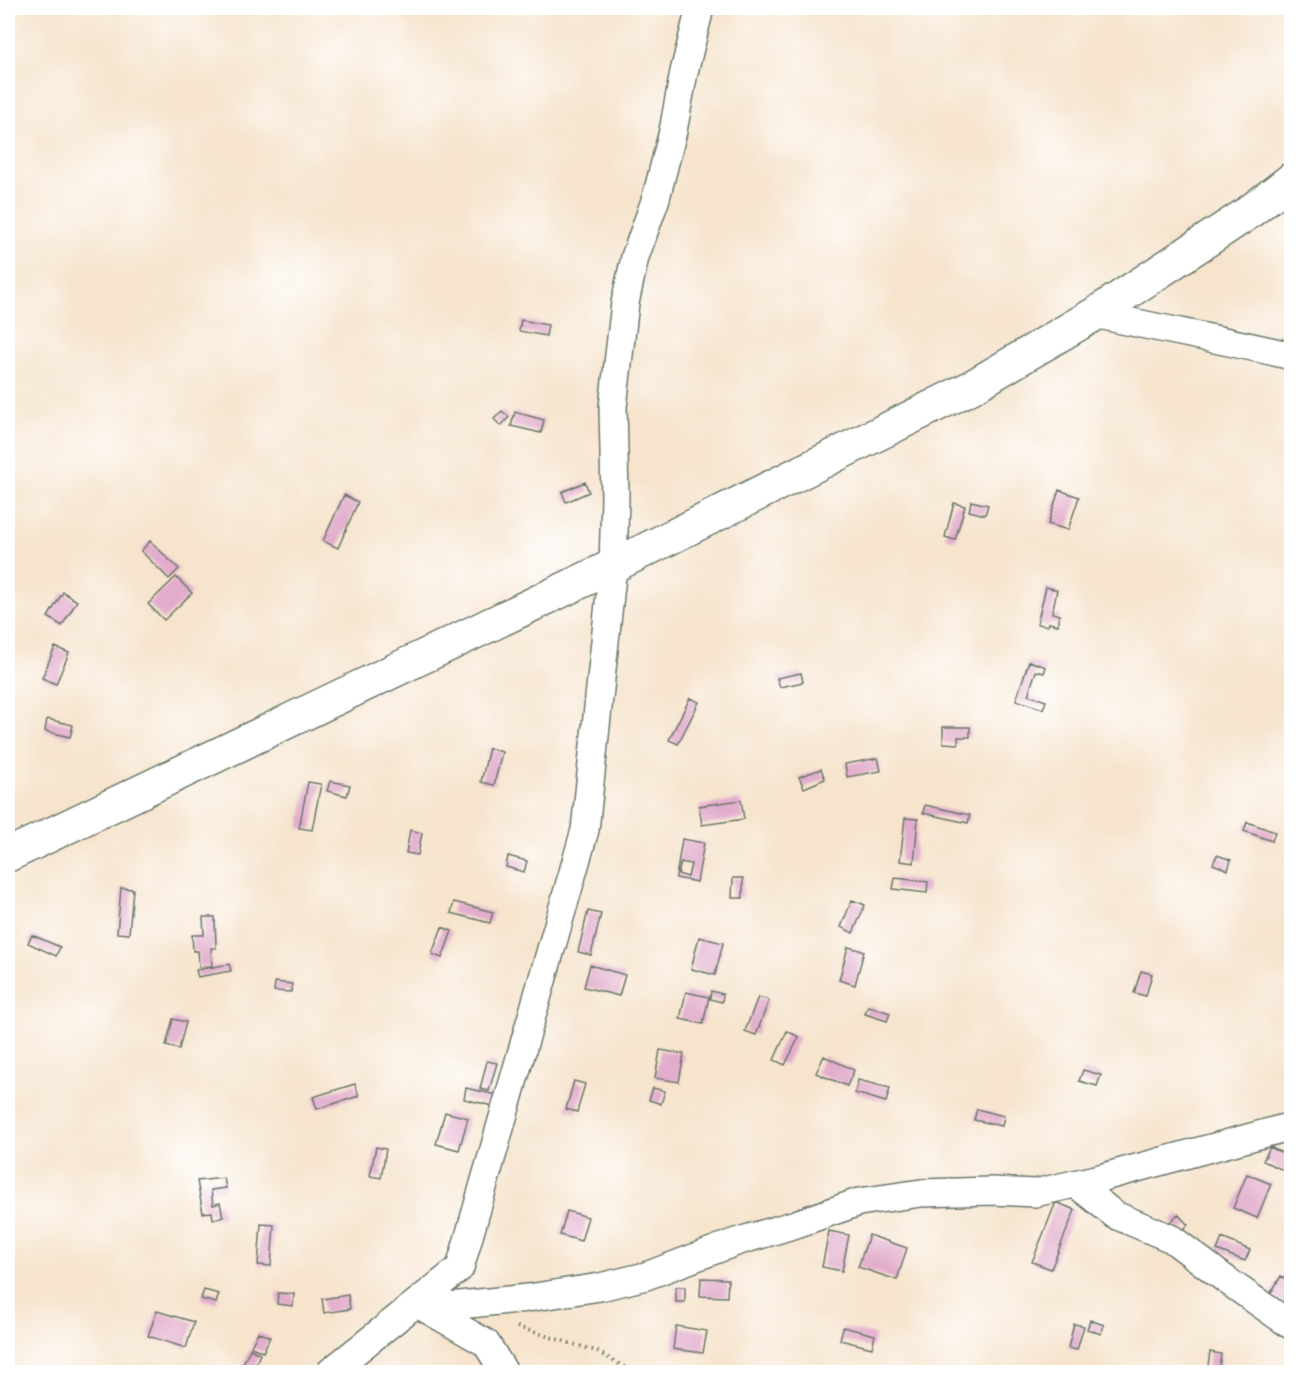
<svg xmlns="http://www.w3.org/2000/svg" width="1299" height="1380" font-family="'Shantell Sans',sans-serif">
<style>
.building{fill:#e2adcc;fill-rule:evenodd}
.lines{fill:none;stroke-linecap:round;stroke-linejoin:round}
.minor-casing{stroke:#6a776a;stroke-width:30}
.major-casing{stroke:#6a776a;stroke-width:36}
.path{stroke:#6a776a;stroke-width:4;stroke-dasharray:1.5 4.5;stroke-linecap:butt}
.minor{stroke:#fff;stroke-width:27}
.major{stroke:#fff;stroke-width:33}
</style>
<rect width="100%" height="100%" fill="#fff"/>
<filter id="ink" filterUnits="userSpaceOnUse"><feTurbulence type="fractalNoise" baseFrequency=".0167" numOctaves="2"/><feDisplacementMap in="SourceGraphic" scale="12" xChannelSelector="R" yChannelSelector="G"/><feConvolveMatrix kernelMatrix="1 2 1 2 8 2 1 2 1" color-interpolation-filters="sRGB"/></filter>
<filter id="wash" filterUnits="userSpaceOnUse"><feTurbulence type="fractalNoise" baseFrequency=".008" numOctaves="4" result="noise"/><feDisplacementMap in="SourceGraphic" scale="24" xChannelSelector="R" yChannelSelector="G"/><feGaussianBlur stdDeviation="1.35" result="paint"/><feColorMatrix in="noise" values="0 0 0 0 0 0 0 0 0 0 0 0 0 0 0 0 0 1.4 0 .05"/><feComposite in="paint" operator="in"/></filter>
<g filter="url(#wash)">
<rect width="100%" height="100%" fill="#f6e4cd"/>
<g id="blocks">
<path class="building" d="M521,320L548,325L546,336L519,331Z
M502,411L509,417L501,426L494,419Z
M515,412L544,420L541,433L511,426Z
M585,482L589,492L566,502L562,492Z
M1059,490L1079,497L1068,530L1048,524Z
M344,495L358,502L338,548L323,541Z
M971,501L988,505L985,515L969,511Z
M954,503L965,506L955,540L945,537Z
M150,541L179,569L169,579L141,551Z
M176,577L192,593L164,620L148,604Z
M1046,587L1057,590L1052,613L1060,615L1058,625L1049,623L1048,626L1037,624Z
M63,592L77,601L62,626L48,617Z
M55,647L69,653L56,684L42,678Z
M1029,661L1046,667L1044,673L1036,671L1028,695L1046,701L1043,709L1016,700Z
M801,673L803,682L780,687L777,678Z
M690,698L699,702L678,744L669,740Z
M47,719L73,725L70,737L45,731Z
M943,727H970V737H958V744L943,743Z
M489,748L502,752L494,785L481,782Z
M878,758L881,771L847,777L845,764Z
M821,769L825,779L804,788L799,777Z
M330,781L350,785L347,796L327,791Z
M308,782L321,784L312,830L299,828Z
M741,800L744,819L702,825L699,806Z
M925,805L970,815L968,823L923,813Z
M905,818L918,819L914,863L900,861Z
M1247,822L1275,832L1272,841L1244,831Z
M410,830L422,833L418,855L406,853Z
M682,839L704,843L697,882L676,878ZM681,862L691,864L688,877L678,874Z
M1217,855L1231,860L1228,870L1213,864Z
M508,856L527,861L524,872L506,867Z
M733,878H743V898H732Z
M895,878L928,882L927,893L893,889Z
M121,888L133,889L129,934L117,933Z
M852,900L865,905L853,933L841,927Z
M454,902L493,912L490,923L451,913Z
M588,911L601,914L591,955L578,952Z
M203,917H215L216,948H211L212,966L199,967L198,951H193L192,935H204Z
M442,927L452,931L442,958L432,954Z
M32,935L60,947L56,956L28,943Z
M699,937L723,943L715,975L691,969Z
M848,947L864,951L855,985L839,980Z
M229,964L231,971L198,977L196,970Z
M590,965L625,975L619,996L584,987Z
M1141,971L1152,974L1146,996L1134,993Z
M275,982L292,984L291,992L274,991Z
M711,991L723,994L722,1002L710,999Z
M686,992L709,997L703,1024L680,1019Z
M758,997L769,1000L756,1035L745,1031Z
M868,1006L890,1013L887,1021L865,1014Z
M173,1019L186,1022L179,1049L166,1046Z
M787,1031L799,1037L785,1065L774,1060Z
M660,1050L684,1054L679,1082L655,1078Z
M824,1056L854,1070L847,1086L816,1073Z
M487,1061L497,1063L489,1091L480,1089Z
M1083,1070L1101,1075L1097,1086L1079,1081Z
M858,1080L890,1088L886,1102L855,1093Z
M574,1081L585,1084L577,1112L566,1109Z
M355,1084L359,1096L317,1109L313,1097Z
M466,1088L496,1095L493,1106L464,1099Z
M653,1088L665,1091L661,1104L649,1100Z
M977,1109L1004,1116L1002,1126L974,1120Z
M445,1112L468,1118L459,1150L436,1144Z
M376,1147L386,1149L381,1178L370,1176Z
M1270,1147L1292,1158V1174L1263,1161Z
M1247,1174L1271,1184L1257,1218L1233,1208Z
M224,1178L226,1188L211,1190L213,1205L220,1203L223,1217L213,1219L212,1212L203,1213L197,1181Z
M1056,1202L1075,1210L1051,1269L1032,1262Z
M567,1211L588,1217L581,1241L560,1235Z
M1178,1214L1188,1225L1180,1232L1170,1222Z
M261,1224L274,1225L271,1266L258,1265Z
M829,1231L849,1235L842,1271L822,1267Z
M869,1235L907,1248L897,1280L858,1267Z
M1222,1238L1250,1250L1245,1261L1217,1250Z
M1281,1276L1292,1282V1310L1269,1296Z
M701,1278L728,1279L727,1297L700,1296Z
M676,1287H685V1302H676Z
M204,1290L219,1294L216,1303L201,1299Z
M278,1293L294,1294L293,1306L277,1304Z
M348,1295L350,1309L324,1313L322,1299Z
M157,1311L194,1322L186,1348L148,1336Z
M1090,1320L1104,1325L1101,1334L1087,1329Z
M1074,1324L1084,1326L1077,1350L1068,1348Z
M676,1326L707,1331L703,1353L673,1349Z
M843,1327L875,1335L872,1348L840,1340Z
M258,1332L270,1337L263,1352L251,1347Z
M250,1349L260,1354L254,1369L243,1364Z
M1210,1352L1221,1354L1218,1372H1207Z"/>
</g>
</g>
<g filter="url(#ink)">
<use href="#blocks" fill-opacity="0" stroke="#6a776a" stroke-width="1.5"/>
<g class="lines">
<defs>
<path id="minor" d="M1095,314C1160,329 1226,340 1292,356
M1076,1184L1115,1215L1172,1239L1229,1282L1292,1326
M417,1303L450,1306L528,1298L600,1287L646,1276L736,1242L796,1224L859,1202L921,1193L992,1191L1035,1193L1100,1178L1292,1126
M423,1307L486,1343L504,1372
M330,1372L460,1268L585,830L613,566L615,498L613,407L625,303L635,257L656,198L673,131L684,72L700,8"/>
<path id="major" d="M8,855L613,566L970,388L1095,314L1248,213L1292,179"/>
</defs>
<use href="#minor" class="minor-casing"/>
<use href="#major" class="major-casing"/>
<path class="path" d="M517,1327L596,1351L633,1372"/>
<use href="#minor" class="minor"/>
<use href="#major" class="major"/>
</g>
</g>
<rect width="1299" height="1380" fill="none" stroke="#fff" stroke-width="30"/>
</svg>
